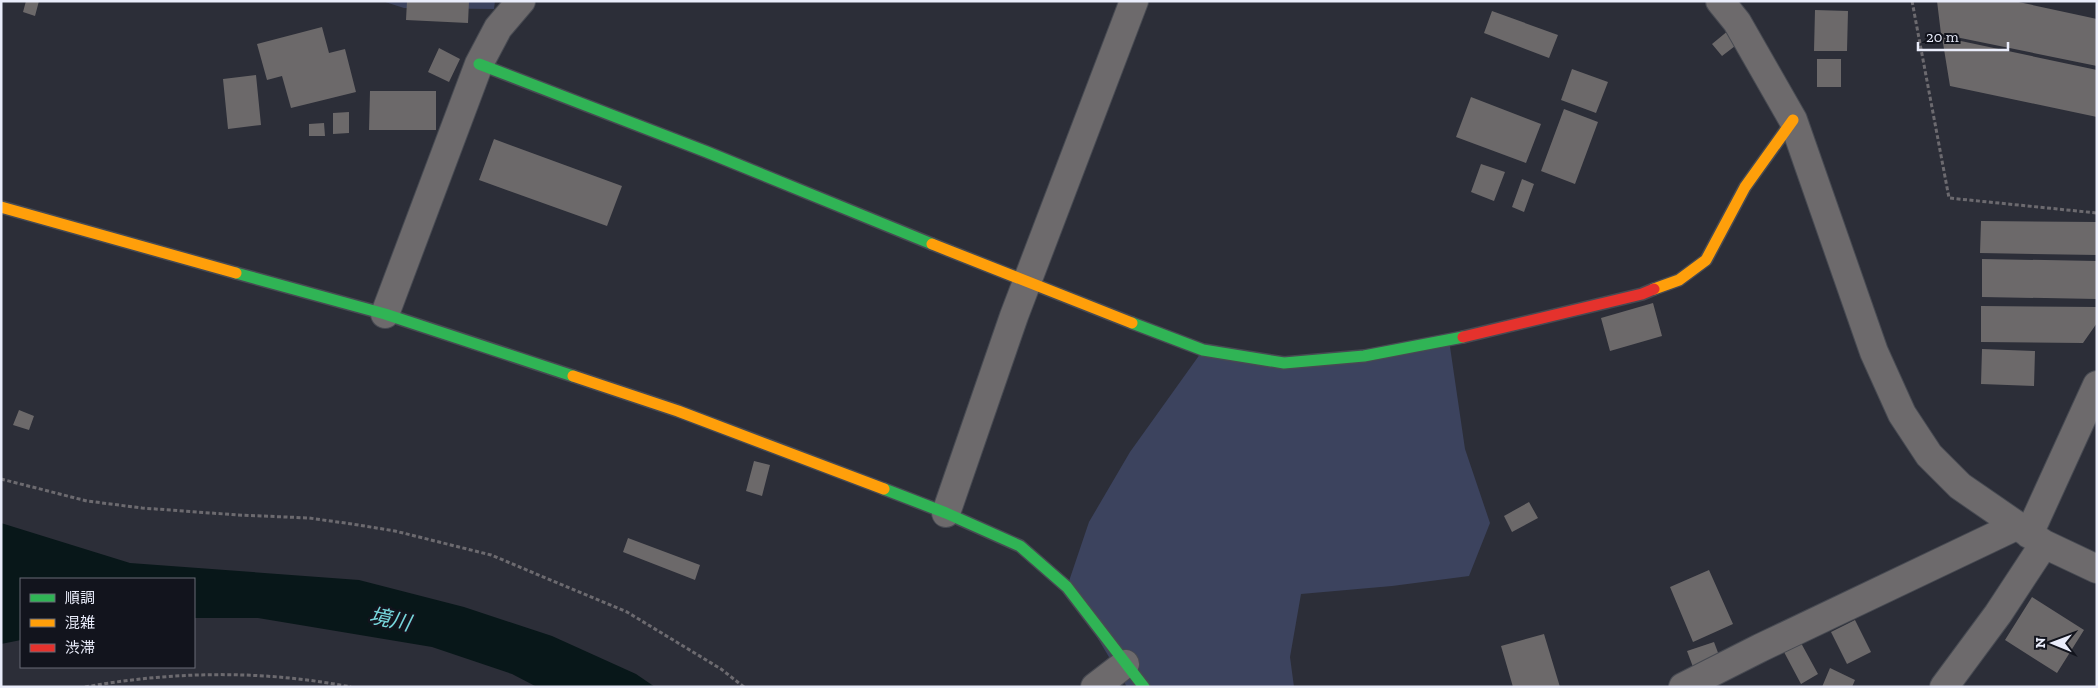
<svg xmlns="http://www.w3.org/2000/svg" width="2098" height="688" font-family="'Zilla Slab','Noto Sans JP',serif">
<style>
.green{fill:#3c435e}
.water{fill:#081719}
.building{fill:#6c696a}
.lines{fill:none;stroke-linecap:round;stroke-linejoin:round}
.street-casing{stroke:#474a52;stroke-width:30}
.fast-casing{stroke:#474a52;stroke-width:14}
.slow-casing{stroke:#474a52;stroke-width:14}
.jam-casing{stroke:#474a52;stroke-width:14}
.path{stroke:#6c6a6f;stroke-width:3;stroke-dasharray:4 2.5;stroke-linecap:butt}
.street{stroke:#6d6a6c;stroke-width:28}
.fast{stroke:#30b455;stroke-width:11}
.slow{stroke:#ff9f0a;stroke-width:11}
.jam{stroke:#e5322d;stroke-width:11}
.labels{text-anchor:middle;dominant-baseline:central;stroke-width:5;stroke-linejoin:round;paint-order:stroke}
.water-label{font-size:21px;font-style:italic;fill:#77d6dc;stroke:#12141d}
</style>
<rect width="100%" height="100%" fill="#2c2e38"/>
<path class="green" d="M382,1H495L494,9L404,8Z
M1449,340L1465,449L1490,523L1469,576L1392,586L1301,594L1290,657L1294,687H1127L1067,587L1089,522L1130,452L1203,350L1284,363Z"/>
<path class="water" d="M1,523L130,563L359,580L464,607L552,636L636,674L655,687H537L512,674L432,647L258,618H194V579H21V640L1,644Z"/>
<path class="building" d="M26,1H39L35,16L23,12Z
M407,1H469L468,23L406,20Z
M1937,1H2014L2097,19V66L1941,34Z
M1815,10L1848,11L1847,51H1814Z
M1492,11L1558,35L1549,58L1484,33Z
M322,27L329,53L345,49L356,92L291,108L282,76L267,80L257,44Z
M1729,30L1739,43L1722,56L1712,44Z
M1942,37L2097,70V117L1950,86Z
M439,48L460,59L449,82L428,72Z
M1817,59H1841V87H1817Z
M1572,69L1608,82L1596,113L1561,100Z
M256,75L261,125L228,129L223,79Z
M370,91H436V130H369Z
M1471,97L1541,124L1526,163L1456,137Z
M1564,109L1598,122L1575,184L1541,171Z
M349,112V133L333,134V113Z
M324,123L325,136H309V124Z
M494,139L622,186L607,226L479,180Z
M1481,164L1505,172L1494,201L1471,192Z
M1522,179L1534,184L1524,212L1512,207Z
M1981,221L2097,222V255L1980,253Z
M1982,259L2097,261V299L1982,297Z
M1653,303L1662,336L1610,351L1601,318Z
M1981,306L2097,307V323L2083,343L1981,342Z
M1982,349L2035,351L2034,386L1981,384Z
M19,410L34,416L29,430L13,425Z
M754,461L770,465L762,496L746,491Z
M1529,502L1538,518L1512,532L1504,516Z
M628,538L700,565L695,580L623,552Z
M1709,570L1733,624L1693,642L1670,587Z
M2032,597L2084,630L2057,673L2005,640Z
M1855,620L1871,652L1847,664L1831,632Z
M1544,634L1560,687H1513L1501,646Z
M1714,642L1720,658L1693,667L1687,651Z
M1801,643L1818,674L1801,684L1784,652Z
M1830,668L1855,680L1852,687H1822Z"/>
<g class="lines">
<defs>
<path id="street" d="M1720,1L1737,22L1793,120L1874,352L1902,414L1929,455L1960,486L2044,544L2097,569
M385,314L479,64L498,28L521,1
M946,513L1014,316L1134,1
M2029,534L2097,385
M1095,687L1125,664
M1683,687L1760,648L2016,526
M1944,687L1998,614L2044,544"/>
<path id="fast" d="M479,64L707,152L932,244
M236,273L385,314L573,376
M1132,323L1203,350L1284,363L1364,356L1463,337
M884,489L946,513L1020,546L1067,587L1144,687"/>
<path id="slow" d="M1,207L236,273
M932,244L1132,323
M1654,289L1679,280L1706,260L1745,187L1793,120
M573,376L678,411L884,489"/>
<path id="jam" d="M1463,337L1642,294L1654,289"/>
</defs>
<use href="#street" class="street-casing"/>
<use href="#fast" class="fast-casing"/>
<use href="#slow" class="slow-casing"/>
<use href="#jam" class="jam-casing"/>
<path class="path" d="M1912,1L1949,198L2097,213
M1,479L87,501L142,508L238,515L309,518L352,524L395,531L491,555L627,612L721,669L744,687
M85,687C174,671 263,670 351,687"/>
<use href="#street" class="street"/>
<use href="#fast" class="fast"/>
<use href="#slow" class="slow"/>
<use href="#jam" class="jam"/>
</g>
<g class="labels">
<g class="water-label">
<text transform="translate(390 619) rotate(12)">境川</text>
</g>
</g>
<rect width="2098" height="688" fill="none" stroke="#eaedfb" stroke-width="5"/>
<rect x="20" y="578" width="175" height="90" fill="#12141d" stroke="#686b76"/>
<rect x="30" y="594" width="25" height="8" fill="#30b455" stroke="#686b76"/>
<text x="65" y="603" font-size="15" fill="#eaedfb">順調</text>
<rect x="30" y="619" width="25" height="8" fill="#ff9f0a" stroke="#686b76"/>
<text x="65" y="628" font-size="15" fill="#eaedfb">混雑</text>
<rect x="30" y="644" width="25" height="8" fill="#e5322d" stroke="#686b76"/>
<text x="65" y="653" font-size="15" fill="#eaedfb">渋滞</text>
<g transform="translate(2053 643) rotate(271)" stroke="#12141d" stroke-width="4" paint-order="stroke">
<path d="M0-4L9 19L0 12L-9 19Z" fill="#eaedfb"/>
<text y="-8" font-size="14" font-weight="bold" text-anchor="middle" fill="#eaedfb">N</text>
</g>
<path d="M1918 42v8h90v-8" fill="none" stroke="#eaedfb" stroke-width="2.5"/>
<text x="1926" y="42" font-size="15" fill="#eaedfb" stroke="#12141d" stroke-width="4" paint-order="stroke">20 m</text>
</svg>
